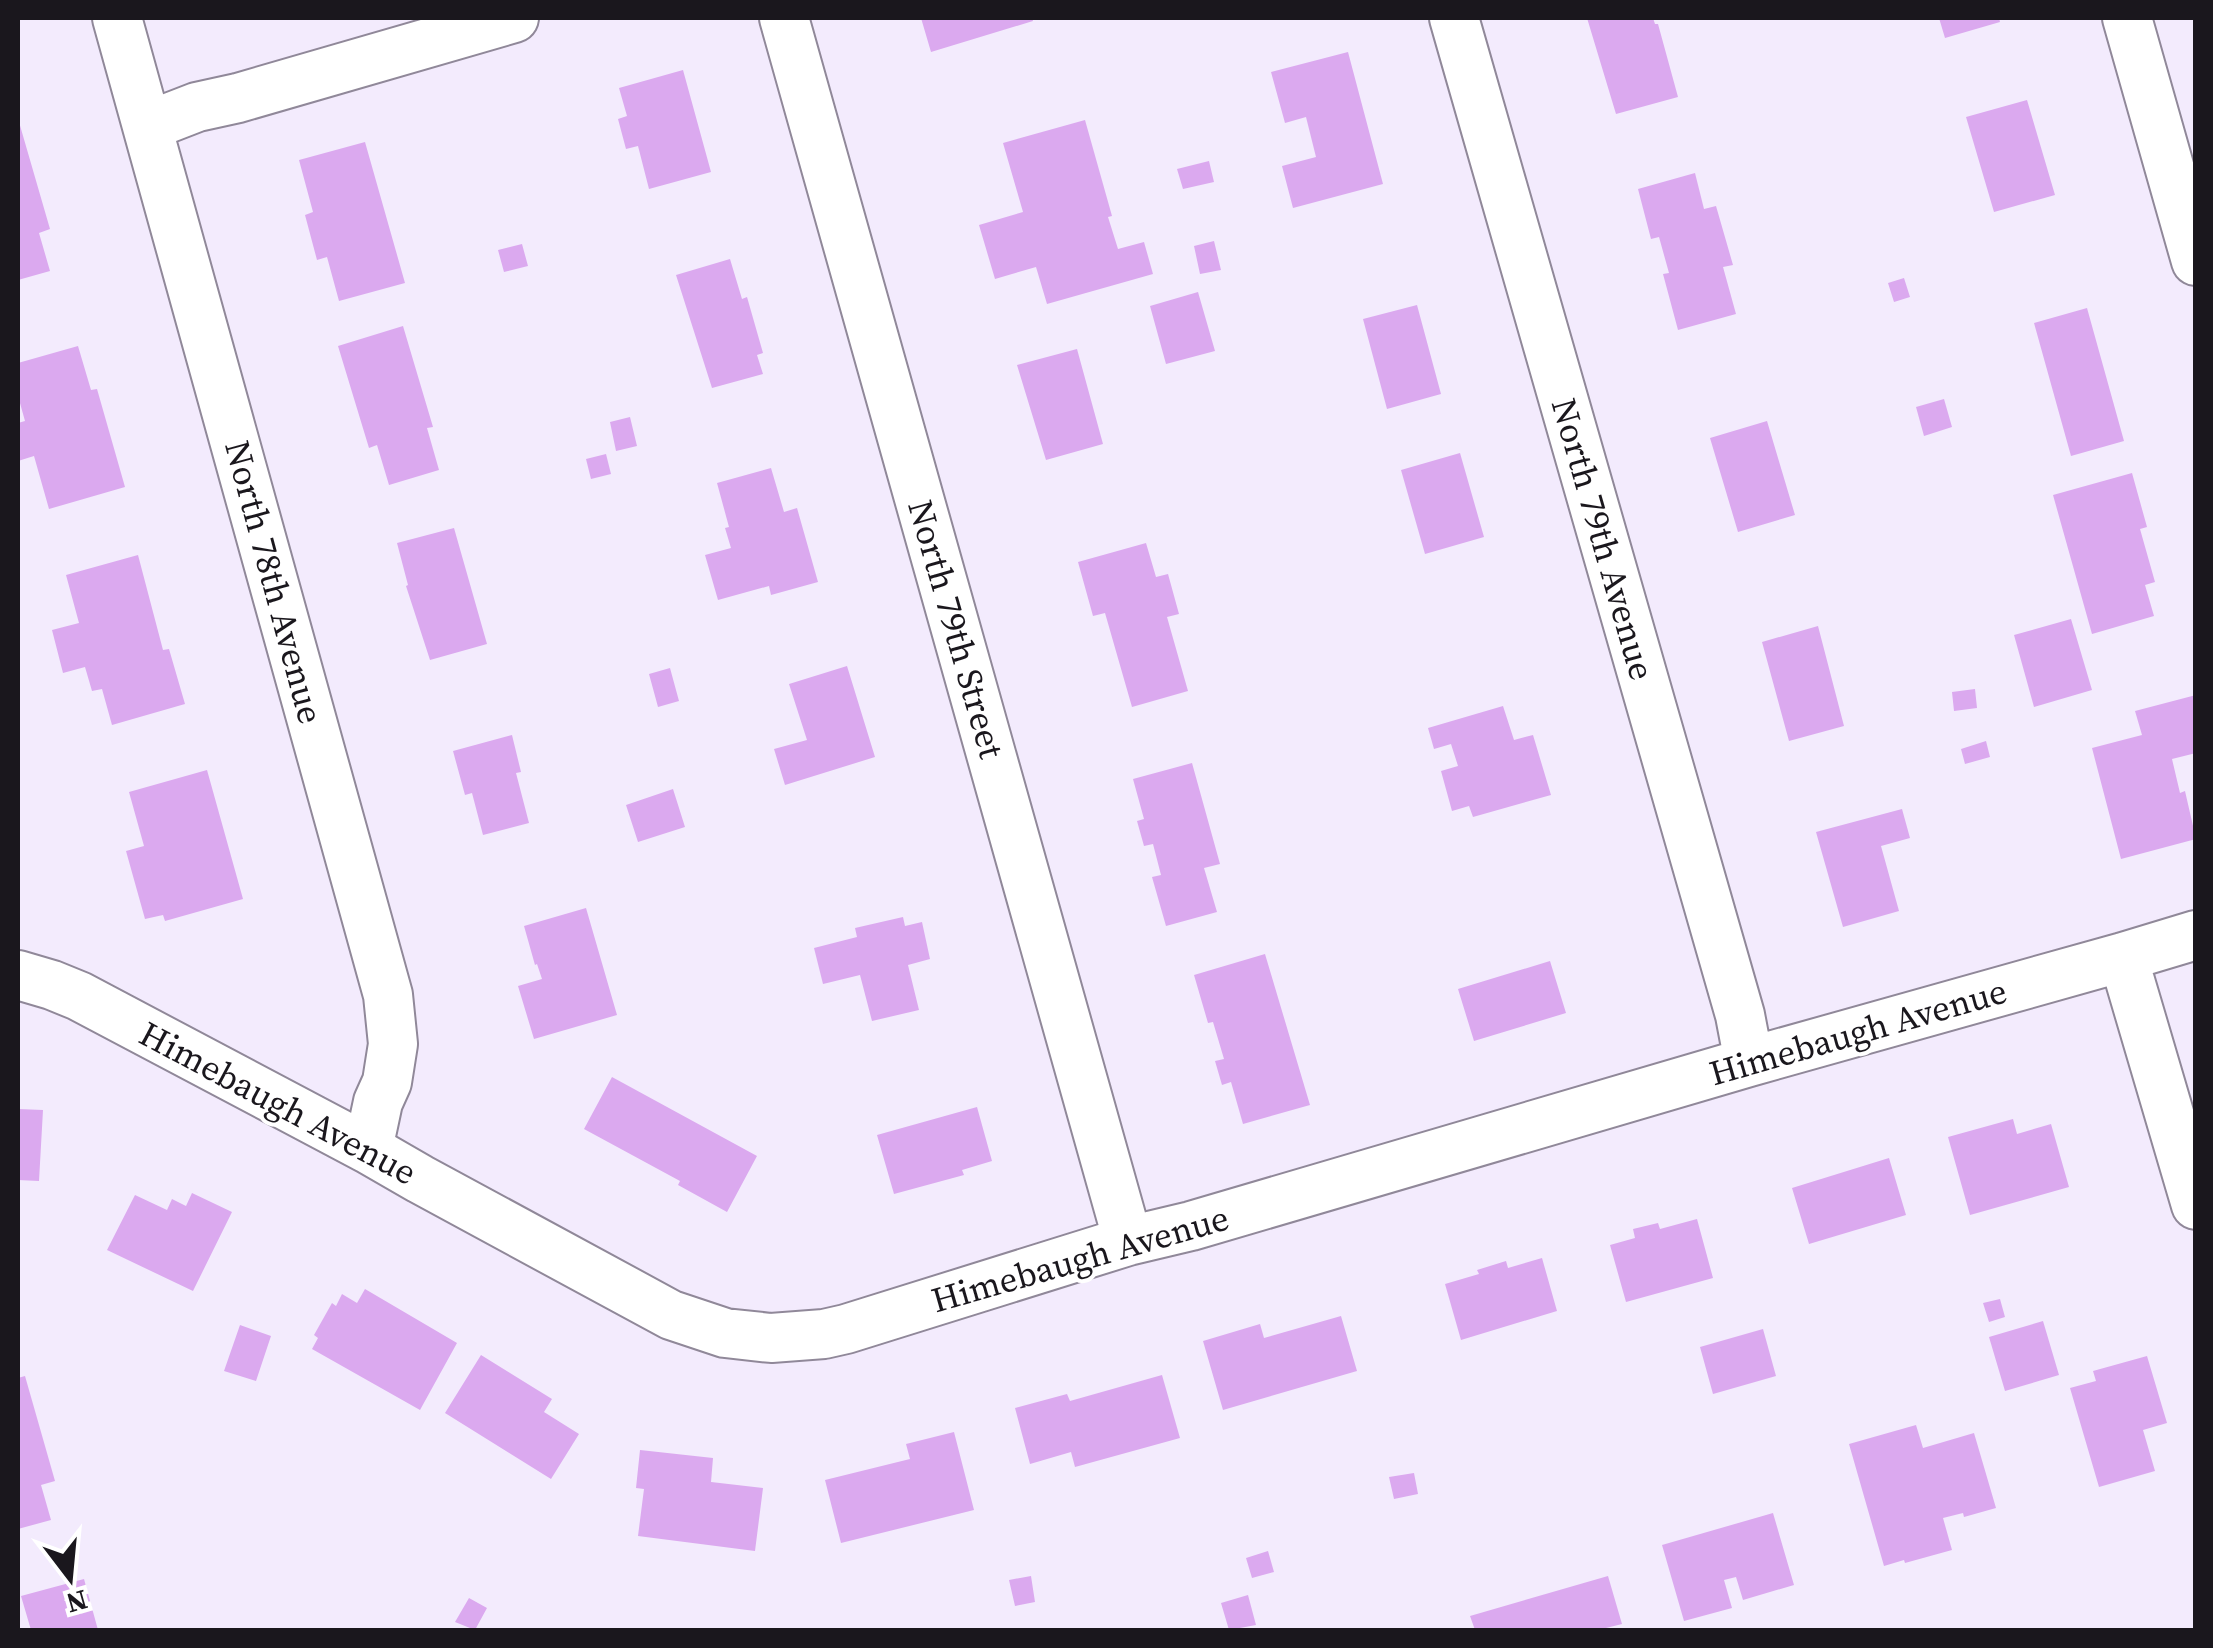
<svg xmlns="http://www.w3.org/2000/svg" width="2213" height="1648" font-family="'Source Serif 4',serif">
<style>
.building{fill:#dba9ef}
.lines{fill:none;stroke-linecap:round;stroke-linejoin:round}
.minor-casing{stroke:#908899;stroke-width:52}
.minor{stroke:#fff;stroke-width:48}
.labels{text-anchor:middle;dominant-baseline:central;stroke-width:8;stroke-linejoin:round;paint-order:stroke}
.street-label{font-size:35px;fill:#1a171d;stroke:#fff}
</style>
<rect width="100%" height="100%" fill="#f3ebfd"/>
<path class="building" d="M921,18H1032L1033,21L931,52Z
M1587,18H1653L1655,24H1658L1678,97L1616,114Z
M1939,18H1999L2000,22L1945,38Z
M1348,52L1383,184L1293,208L1282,166L1316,157L1306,117L1285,123L1271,72Z
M683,70L711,172L649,189L638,146L626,149L618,119L627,116L619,88Z
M2027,100L2055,195L1994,212L1966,117Z
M1085,120L1112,216L1108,217L1118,249L1144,242L1153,274L1047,304L1036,267L995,279L979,225L1023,212L1003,143Z
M19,122L50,229L39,233L50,271L18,280Z
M365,142L405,283L339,301L327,257L317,260L305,215L313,212L299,160Z
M1209,161L1214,182L1183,189L1177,169Z
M1695,173L1704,209L1716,206L1733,265L1723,267L1736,314L1678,330L1663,274L1669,273L1659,237L1651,239L1638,189Z
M1214,241L1221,270L1200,274L1194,246Z
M522,244L528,266L504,272L498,250Z
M730,259L742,299L747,297L763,353L757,355L763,374L712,388L676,275Z
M1904,278L1910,297L1894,302L1888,283Z
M1198,292L1215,351L1166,364L1150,306Z
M1417,305L1441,394L1387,409L1363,319Z
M2087,308L2124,441L2071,456L2034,323Z
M403,326L433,427L427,428L439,470L389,485L377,445L369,448L338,346Z
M78,346L91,390L97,389L125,487L49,509L34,456L18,461V423L25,421L18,396V363Z
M1077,349L1103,444L1046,460L1017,365Z
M1944,399L1952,427L1924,436L1916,407Z
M630,417L637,446L616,451L610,422Z
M1767,421L1795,515L1738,532L1710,438Z
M1460,453L1484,537L1425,554L1401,470Z
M606,454L611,474L591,479L586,459Z
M771,468L784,512L797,508L818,582L771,595L769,586L718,600L705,555L731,548L725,528L729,527L717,483Z
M2132,473L2147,527L2140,529L2155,582L2145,585L2154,616L2092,634L2053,495Z
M454,528L487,644L430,660L406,586L408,585L397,543Z
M1146,543L1156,577L1168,574L1179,614L1167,617L1188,691L1132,707L1105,613L1093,616L1078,562Z
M138,555L163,650L169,649L185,704L112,725L102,689L92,691L85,667L63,673L52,630L79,623L66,575Z
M2071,619L2092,690L2034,707L2014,635Z
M1818,626L1844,726L1789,741L1762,642Z
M847,666L875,757L785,785L774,749L807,740L789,684Z
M670,668L679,701L658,707L649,674Z
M1975,689L1977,708L1954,711L1952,692Z
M2196,695V753L2172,759L2180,793L2185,791L2196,839L2121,859L2092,748L2142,735L2135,711Z
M1503,706L1514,740L1533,735L1551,795L1473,817L1469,806L1452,811L1441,771L1458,766L1451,744L1434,749L1428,728Z
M512,735L521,772L516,773L529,823L483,835L472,793L465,795L453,751Z
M1986,741L1990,757L1965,764L1961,749Z
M1192,763L1220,864L1204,868L1217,912L1166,926L1152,877L1161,875L1153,844L1144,846L1137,821L1144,819L1133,779Z
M207,770L243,899L165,921L163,915L145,919L126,851L144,846L129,792Z
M673,789L685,827L638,842L626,805Z
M1902,809L1910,838L1881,846L1899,911L1843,927L1816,832Z
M586,908L617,1015L534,1039L518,986L542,979L537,964L535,965L524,926Z
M903,917L905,926L922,922L930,959L908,965L919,1010L872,1021L860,975L823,984L814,948L857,937L855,928Z
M1265,954L1310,1105L1243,1124L1231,1082L1222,1085L1215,1061L1224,1059L1213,1022L1208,1023L1194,975Z
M1550,961L1566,1013L1474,1041L1458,989Z
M612,1077L757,1156L727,1212L678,1185L680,1181L584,1129Z
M977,1107L992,1161L962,1170L964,1175L894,1194L877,1135Z
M18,1109L43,1110L39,1181L18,1180Z
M2013,1119L2017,1134L2051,1124L2069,1187L1970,1215L1948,1137Z
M1889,1158L1906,1215L1809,1244L1792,1188Z
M192,1193L232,1212L193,1291L107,1250L135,1195L167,1210L172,1199L186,1206Z
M1697,1219L1713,1278L1626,1302L1610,1245L1635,1238L1633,1229L1658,1223L1660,1229Z
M1542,1258L1557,1311L1461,1340L1445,1284L1479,1274L1477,1270L1506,1261L1508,1268Z
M365,1289L457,1343L420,1410L312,1349L318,1338L314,1335L332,1303L336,1306L342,1294L357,1303Z
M2000,1299L2005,1317L1989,1322L1983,1303Z
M1341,1316L1357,1371L1223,1410L1203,1341L1260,1324L1264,1338Z
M2043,1321L2059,1375L2005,1391L1989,1337Z
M240,1325L271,1336L256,1381L224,1371Z
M1763,1329L1776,1376L1713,1394L1700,1347Z
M481,1355L552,1399L544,1412L579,1434L551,1479L445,1413Z
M2147,1356L2167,1423L2143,1430L2155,1471L2099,1487L2070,1388L2096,1381L2093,1371Z
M1162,1375L1180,1438L1075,1467L1071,1452L1030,1464L1015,1408L1067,1394L1070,1401Z
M25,1376L55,1481L41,1485L51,1520L18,1529V1378Z
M1916,1425L1923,1448L1974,1433L1996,1508L1964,1517L1963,1513L1943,1518L1952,1550L1905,1563L1904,1560L1884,1566L1849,1444Z
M954,1432L974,1510L841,1543L825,1480L910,1459L906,1444Z
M640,1450L713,1458L711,1482L763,1488L755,1551L638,1536L644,1489L636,1488Z
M1414,1473L1418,1494L1394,1499L1389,1477Z
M1773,1513L1794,1585L1743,1600L1736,1577L1724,1580L1732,1608L1684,1621L1662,1545Z
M1268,1551L1274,1572L1252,1578L1246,1558Z
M1031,1576L1035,1602L1015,1606L1009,1580Z
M1608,1576L1622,1624L1598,1630H1475L1470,1616Z
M84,1579L98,1630H31L21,1596Z
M1248,1595L1256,1625L1229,1630L1221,1603Z
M469,1598L487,1608L475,1630L455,1622Z"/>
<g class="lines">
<defs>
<path id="minor" d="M117,18L388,995L393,1044L387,1082L378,1102L368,1149
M784,18L1128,1241
M1454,18L1740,1015L1749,1062
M2127,18L2196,261
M148,126L197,107L238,98L514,18
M2123,957L2196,1205
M18,975L52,985L79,996L368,1149L420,1179L671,1315L725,1333L771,1338L824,1334L846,1329L1128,1241L1191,1226L1749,1062L2123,957L2196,935"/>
</defs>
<use href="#minor" class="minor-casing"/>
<use href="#minor" class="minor"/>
</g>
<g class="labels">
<g class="street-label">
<text transform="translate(1603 539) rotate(74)">North 79th Avenue</text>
<text transform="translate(274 582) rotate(75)">North 78th Avenue</text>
<text transform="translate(956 629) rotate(74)">North 79th Street</text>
<text transform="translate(1858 1032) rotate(-16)">Himebaugh Avenue</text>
<text transform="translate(278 1103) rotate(28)">Himebaugh Avenue</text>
<text transform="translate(1080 1259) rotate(-16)">Himebaugh Avenue</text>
</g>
</g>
<rect width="2213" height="1648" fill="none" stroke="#1a171d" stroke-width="40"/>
<g transform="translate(70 1578) rotate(164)" stroke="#ffffff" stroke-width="8" paint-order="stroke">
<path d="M0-8L18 38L0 25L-18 38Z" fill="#1a171d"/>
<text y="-15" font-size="28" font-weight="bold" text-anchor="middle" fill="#1a171d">N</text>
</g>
</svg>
